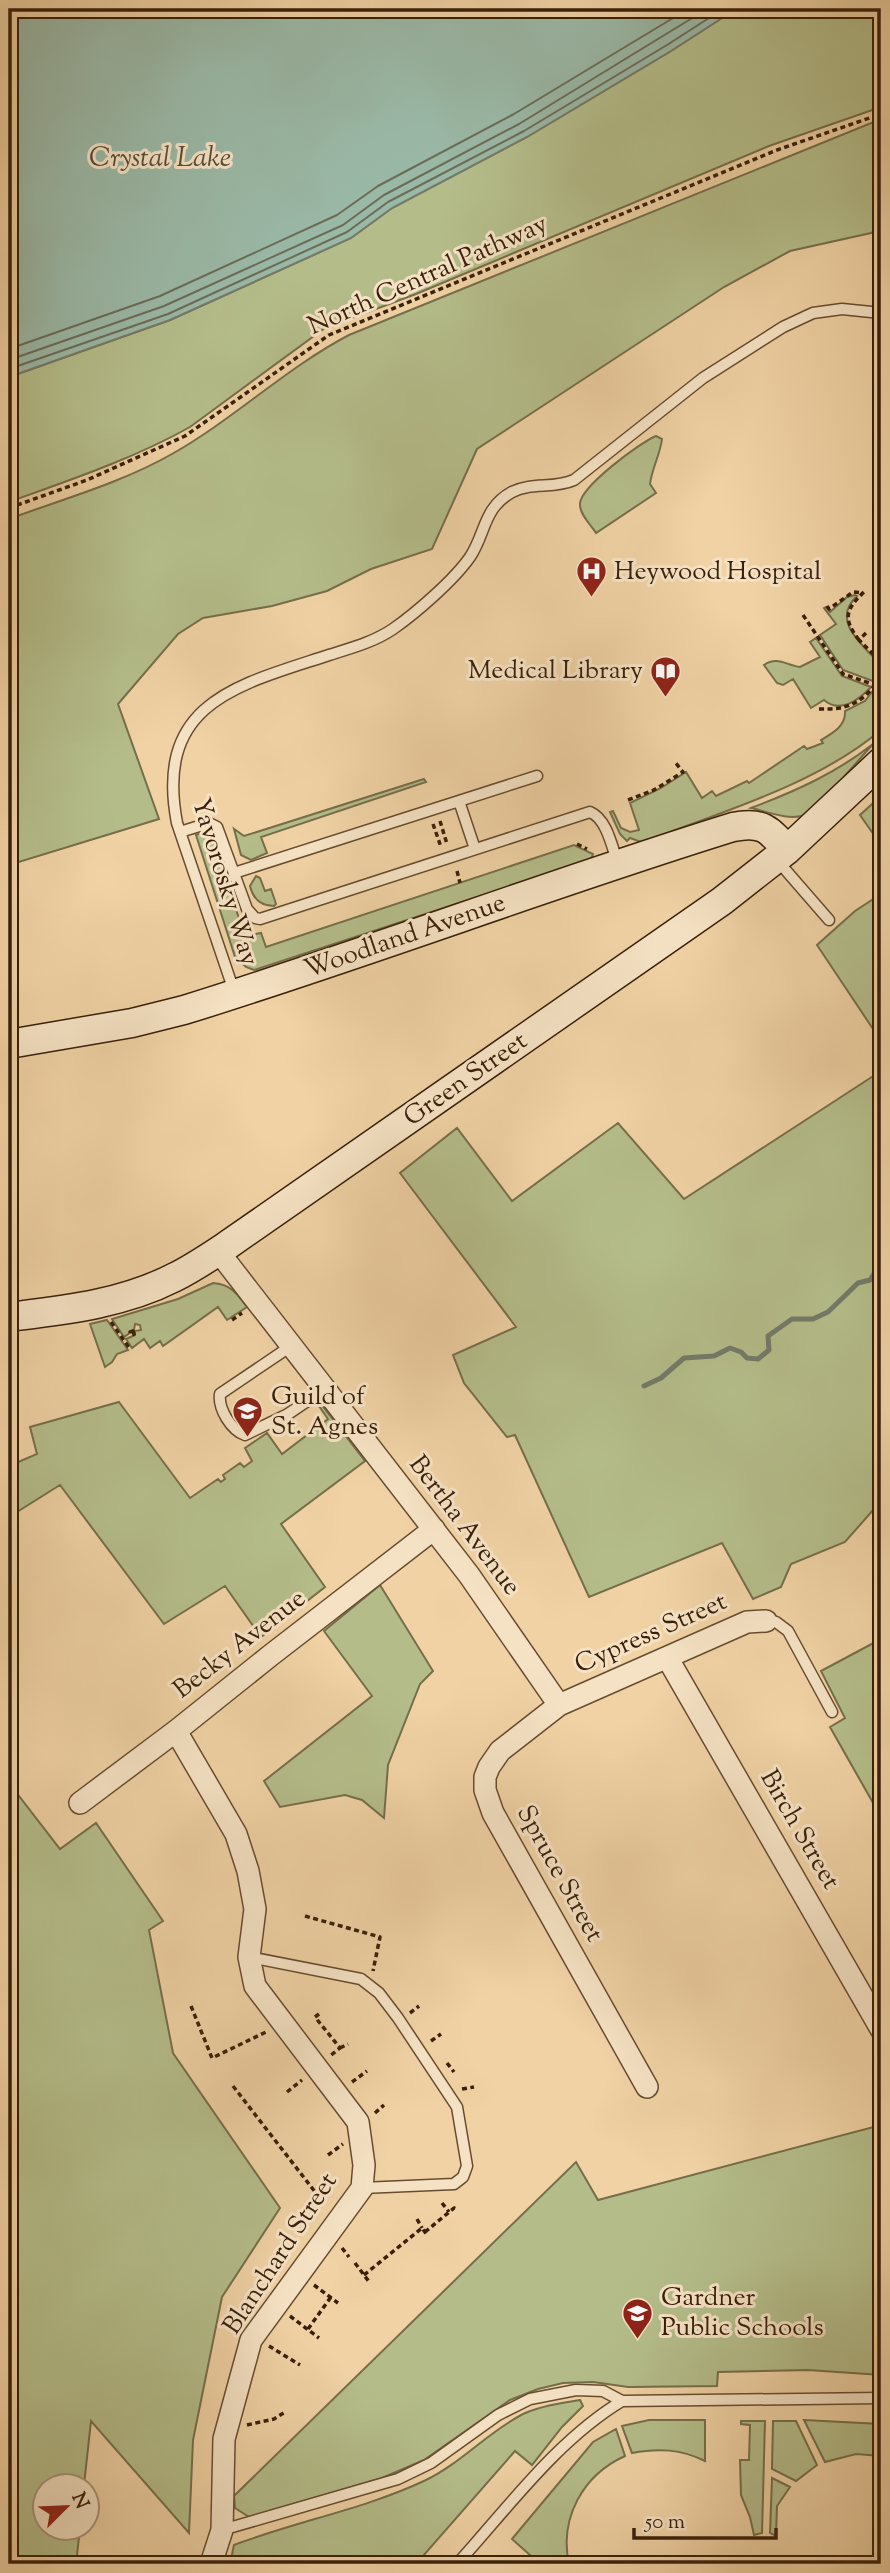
<svg xmlns="http://www.w3.org/2000/svg" width="890" height="2573" font-family="'Sorts Mill Goudy',serif">
<style>
.green{fill:#b4bd8a;stroke:#766e4a;stroke-width:2}
.water{fill:#9ab8a6;stroke:#737b68;stroke-width:2}
.lines{fill:none;stroke-linecap:round;stroke-linejoin:round}
.shore{stroke:#6a6c58;stroke-width:2}
.stream{stroke:#737b68;stroke-width:5}
.lane-casing{stroke:#674c30;stroke-width:13}
.street-casing{stroke:#674c30;stroke-width:24}
.secondary-casing{stroke:#391f0a;stroke-width:31}
.path{stroke:#391f0a;stroke-width:3.5;stroke-dasharray:5 3.5;stroke-linecap:butt}
.lane{stroke:#f5e2c4;stroke-width:10}
.street{stroke:#f5e2c4;stroke-width:21}
.secondary{stroke:#f5e2c4;stroke-width:28}
.labels{text-anchor:middle;dominant-baseline:central;stroke-width:6;stroke-linejoin:round;paint-order:stroke}
.street-label{font-size:26px;fill:#391f0a;stroke:#f5e2c4}
.poi-label{font-size:26px;fill:#391f0a;stroke:#f5e2c4;text-anchor:start}
.water-label{font-size:28px;font-style:italic;fill:#564d39;stroke:#f5e2c4}
</style>
<rect width="100%" height="100%" fill="#f0d2a4"/>
<filter id="stains"><feTurbulence type="fractalNoise" baseFrequency=".00286" numOctaves="4"/><feColorMatrix values="0 0 0 0 .2 0 0 0 0 .09 0 0 0 0 .02 0 0 0 .5 -.17"/></filter>
<radialGradient id="worn" r=".72"><stop offset=".6" stop-color="#630" stop-opacity="0"/><stop offset="1" stop-color="#630" stop-opacity=".3"/></radialGradient>
<path class="green" d="M736,9H881V107L769,146L416,294L325,328L190,427C133,459 70,480 9,502V377L170,320L351,238L392,208L527,137L671,51Z
M881,119V229L871,233L790,251L724,287L477,449L432,549L371,569L327,591L272,606L203,618L178,634L118,704L159,819L9,865V519C63,499 121,483 172,454C234,419 286,368 349,335Z
M656,436L662,439C660,455 652,468 650,484L656,493L596,533C591,525 580,515 580,505C578,488 641,442 656,436Z
M855,595L857,596C830,621 863,645 881,665V684L843,670L820,635L836,624L824,608L826,607L830,612L847,597Z
M816,638L842,676L871,687C859,700 840,714 824,700L811,708L793,679L783,685L777,683L764,665C777,656 786,665 800,667L820,657L810,642Z
M875,688L881,690V730C818,783 728,810 651,839L641,842L630,838L627,841L620,834L610,812L613,811L621,828L630,832L639,830L630,803L661,788L686,772L702,798L712,791L716,796L747,781L749,783L804,746L807,749L823,743L821,740C833,733 846,726 845,711L865,701Z
M873,744L813,812C792,823 773,813 751,808C796,791 836,773 873,744Z
M424,779L426,782L261,837L267,853L251,860L241,855L234,829L244,836Z
M881,796V845L860,815Z
M202,833L208,835L214,844L245,936L261,933L266,947L574,845L593,854L591,859L581,863L254,970L246,967L235,957L196,835Z
M256,876L260,878L265,891L271,889L276,904L274,906C261,906 253,899 250,886Z
M881,894V1041L817,945L855,911Z
M881,1071V1501L845,1542L791,1564L781,1587L753,1599L722,1543L589,1597L515,1435L507,1437L464,1383L453,1355L516,1327L400,1173L457,1128L512,1201L618,1123L684,1199Z
M213,1283C230,1284 237,1293 247,1307L227,1320L218,1307L163,1346L160,1341L150,1348L144,1339L132,1348L126,1339L135,1335V1331L141,1330L140,1325L135,1324L134,1330L124,1337L112,1319L178,1299Z
M107,1320L128,1350L117,1354L112,1362L105,1367L90,1324Z
M119,1402L190,1498L218,1479L221,1482L225,1479L223,1475L240,1463L244,1467L252,1461L245,1448L267,1433L282,1454L328,1419L319,1406L321,1404L365,1461L281,1524L325,1587L261,1637L225,1586L164,1624L60,1485L9,1517V1466L37,1454L30,1427Z
M380,1585L433,1671L420,1684L388,1765L384,1818L362,1800L345,1795L280,1807L264,1781L372,1696L324,1631Z
M881,1639V1817L830,1727L845,1718L821,1671Z
M9,1783L60,1849L96,1823L163,1921L149,1930L173,2053L280,2208L222,2297L193,2440L189,2533L91,2421L84,2485L46,2486V2528H80L76,2564H9Z
M881,2125V2375L808,2370L718,2372L717,2386L628,2387L593,2382L563,2383L538,2389L510,2400L424,2460L382,2478L249,2517L235,2508L234,2496L576,2162L598,2200Z
M580,2400L583,2406L562,2427L532,2465L515,2451L416,2564H230L234,2545C297,2521 365,2509 426,2480C461,2463 488,2432 523,2414C541,2406 561,2403 580,2400Z
M649,2420H705V2461C681,2449 658,2448 632,2453L622,2426Z
M804,2420L881,2424V2456L856,2454L825,2462Z
M741,2421H765L762,2533L754,2535L750,2517L741,2495L740,2460H749L750,2425L741,2424Z
M773,2421H796L817,2465L796,2481L772,2469Z
M616,2429L625,2456C583,2475 559,2518 569,2564H540L512,2539L593,2442Z
M772,2478L790,2487L777,2506L776,2536L770,2533Z"/>
<path class="water" d="M9,9H736L671,51L527,137L392,208L351,238L170,320L9,377Z"/>
<g class="lines">
<path class="shore" d="M9,349L160,296L337,215L378,186L514,114L688,9
M9,360L164,306L343,225L384,195L519,124L707,9
M9,369L168,314L347,232L388,202L524,131L667,45L723,9"/>
<path class="stream" d="M644,1386L661,1378L684,1358L714,1356L730,1348L741,1352L747,1358L758,1359L769,1350L768,1336L792,1319H813L828,1312L858,1283L870,1280L877,1269L881,1266"/>
<defs>
<path id="lane" d="M459,801L475,849
M180,832L209,823L217,827L247,909L255,918L260,919L590,812C607,819 612,847 618,864
M776,859L829,920
M234,873L537,776
M235,994L177,823C154,702 238,685 329,655C351,648 374,642 393,629C416,613 454,580 470,557C486,533 483,508 512,492C531,482 554,489 574,480L703,378L783,327L813,313L842,309L881,313
M291,1346L220,1394C218,1409 231,1430 245,1435L288,1414L325,1389
M766,1621L776,1622L788,1631L832,1712
M249,1957L361,1979L379,1993L398,2018L457,2107L467,2166L463,2177L454,2184L362,2188
M222,2530L398,2479L431,2463L498,2415L530,2399L576,2390L603,2391L622,2401
M457,2564C507,2509 557,2440 622,2401L881,2398"/>
<path id="street" d="M218,1251L469,1575L559,1705
M668,1659L881,2029
M176,1731L236,1834L248,1871L255,1909L249,1957L255,1986L358,2122L364,2165L362,2188L251,2340L224,2439L222,2530L211,2564
M80,1803L176,1731L271,1655L434,1529
M647,2087L493,1813L485,1790V1777L489,1767L500,1751L559,1705L747,1622L766,1621"/>
<path id="secondary" d="M9,1044L132,1023L184,1010C368,953 549,884 733,827C762,821 769,829 787,850
M9,1317C65,1310 122,1304 173,1278C192,1269 211,1256 229,1244L722,901L787,850L881,762"/>
</defs>
<use href="#lane" class="lane-casing"/>
<use href="#street" class="street-casing"/>
<use href="#secondary" class="secondary-casing"/>
<path class="path" d="M9,508L87,480L185,436L329,335L777,150L881,114
M827,606L829,609L853,592L863,593
M803,615L843,674L881,687
M866,633L859,640L881,662
M859,640C842,618 846,609 865,591
M819,709C844,710 859,705 875,685
M628,800L654,790L683,772L675,762
M440,821L447,844
M433,824L441,847
M577,844L587,849
M457,871L460,883
M232,1320L242,1313
M111,1322L130,1349
M133,1331L134,1334L132,1335L130,1332Z
M305,1916L380,1937L373,1971
M191,2006L212,2058L266,2032
M410,2013L419,2006
M319,2014L315,2017L340,2048L330,2056
M431,2041L441,2034
M340,2048L348,2044
M447,2063L454,2072
M352,2082L367,2071
M233,2086L326,2206
M462,2089L474,2087
M287,2092L302,2080
M375,2113L384,2105
M328,2155L343,2144
M442,2203L449,2212
M417,2219L422,2228
M425,2232L454,2208L457,2209
M342,2248L349,2257
M355,2263L370,2283
M364,2275L422,2228L427,2235
M314,2285L338,2303
M290,2316L319,2338
M308,2329L331,2297
M269,2346L300,2365
M247,2425L274,2419L285,2412"/>
<use href="#lane" class="lane"/>
<use href="#street" class="street"/>
<use href="#secondary" class="secondary"/>
</g>
<defs>
<symbol id="hospital-pin" viewBox="-11 -11 22 30"><path d="M0 17L-7.5 6A9.5 9.5 0 1 1 7.5 6Z" fill="#8f2418" stroke="#f5e2c4"/><path d="M-5-5h3v3.5h4V-5h3V5h-3V1.5h-4V5h-3Z" fill="#fff"/></symbol>
<symbol id="library-pin" viewBox="-11 -11 22 30"><path d="M0 17L-7.5 6A9.5 9.5 0 1 1 7.5 6Z" fill="#8f2418" stroke="#f5e2c4"/><path d="M-6-4Q-3-5.5-.7-3.5V5Q-3 3-6 4ZM6-4Q3-5.5 .7-3.5V5Q3 3 6 4Z" fill="#fff"/></symbol>
<symbol id="school-pin" viewBox="-11 -11 22 30"><path d="M0 17L-7.5 6A9.5 9.5 0 1 1 7.5 6Z" fill="#8f2418" stroke="#f5e2c4"/><path d="M0-5L7-2L0 1L-7-2ZM-4 1L0 2.5L4 1V4Q0 6-4 4Z" fill="#fff"/></symbol>
</defs>
<g fill-rule="evenodd">
<use href="#hospital-pin" x="574" y="554" width="35" height="47"/>
<use href="#library-pin" x="648" y="654" width="35" height="47"/>
<use href="#school-pin" x="230" y="1394" width="35" height="47"/>
<use href="#school-pin" x="620" y="2296" width="35" height="47"/>
</g>
<g class="labels">
<g class="street-label">
<text transform="translate(428 276) rotate(-24)">North Central Pathway</text>
<text transform="translate(224 882) rotate(73)">Yavorosky Way</text>
<text transform="translate(405 937) rotate(-19)">Woodland Avenue</text>
<text transform="translate(466 1080) rotate(-35)">Green Street</text>
<text transform="translate(464 1526) rotate(53)">Bertha Avenue</text>
<text transform="translate(651 1634) rotate(-24)">Cypress Street</text>
<text transform="translate(240 1645) rotate(-38)">Becky Avenue</text>
<text transform="translate(799 1830) rotate(60)">Birch Street</text>
<text transform="translate(559 1874) rotate(61)">Spruce Street</text>
<text transform="translate(281 2254) rotate(-57)">Blanchard Street</text>
</g>
<g class="poi-label">
<text x="614" y="572">Heywood Hospital</text>
<text x="643" y="671" text-anchor="end">Medical Library</text>
<text x="271" y="1397">Guild of<tspan x="271" dy="30">St. Agnes</tspan></text>
<text x="661" y="2298">Gardner<tspan x="661" dy="30">Public Schools</tspan></text>
</g>
<g class="water-label">
<text x="160" y="159">Crystal Lake</text>
</g>
</g>
<rect width="890" height="2573" fill="none" stroke="#f0d2a4" stroke-width="35"/>
<rect x="10" y="10" width="869" height="2552" fill="none" stroke="#391f0a" stroke-width="3.5"/>
<rect x="18" y="18" width="855" height="2538" fill="none" stroke="#391f0a" stroke-width="2"/>
<g transform="translate(66 2507) rotate(66)"><circle r="33" fill="#f5e2c4" stroke="#aa947a" stroke-width="2"/>
<path d="M0-5L12 26L0 18L-12 26Z" fill="#8f2418"/>
<text y="-10" font-size="19" font-weight="bold" text-anchor="middle" fill="#391f0a">N</text>
</g>
<path d="M634 2528v10h142v-10" fill="none" stroke="#391f0a" stroke-width="3.5"/>
<text x="645" y="2528" font-size="21" fill="#391f0a" stroke="#f5e2c4" stroke-width="5" paint-order="stroke">50 m</text>
<rect width="100%" height="100%" filter="url(#stains)"/>
<rect width="100%" height="100%" fill="url(#worn)"/>
</svg>
